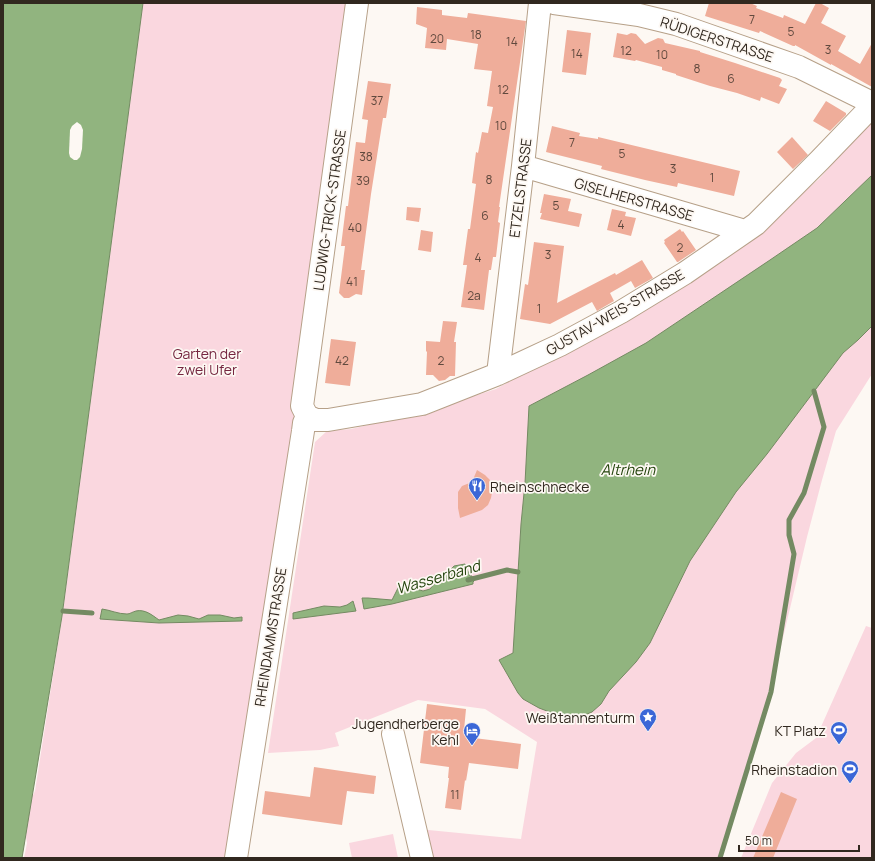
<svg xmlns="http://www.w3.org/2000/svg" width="875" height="861" font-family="Manrope,sans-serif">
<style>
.green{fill:#fad7df}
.water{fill:#91b47f;stroke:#748a62}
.pier{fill:#fdf8f3}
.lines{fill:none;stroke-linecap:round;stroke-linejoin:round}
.stream{stroke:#748a62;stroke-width:5}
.building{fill:#efad9a}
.minor-casing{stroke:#b6a088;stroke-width:24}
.minor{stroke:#fff;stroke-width:22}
.labels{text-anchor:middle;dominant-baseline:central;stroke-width:3.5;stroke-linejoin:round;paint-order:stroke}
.number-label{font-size:12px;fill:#60493e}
.street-label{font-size:14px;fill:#31281f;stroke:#fdf8f3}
.park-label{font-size:14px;fill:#752640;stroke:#fdf8f3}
.poi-label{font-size:14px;fill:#31281f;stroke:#fdf8f3;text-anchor:end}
.water-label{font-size:15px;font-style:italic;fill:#24440d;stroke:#fdf8f3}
</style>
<rect width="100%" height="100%" fill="#fdf8f3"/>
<path class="green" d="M143,3H361L227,858H24L27,843L25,831L29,803L35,791L63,611Z
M872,119V374L836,431L822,480L807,537L771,688L718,858H413L408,828L521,839L537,742L485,709L418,700L335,733L339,746L320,750L268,753L315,442L327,431L351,429L423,412L496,389L621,319L748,238L819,179Z
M866,626L872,628V858H741L772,783L796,753L816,738Z
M393,834L398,858H352L349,843Z"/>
<path class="water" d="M3,3H143L62,616L22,858H3Z
M872,175V326L858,340L843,353L767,454L736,492L690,561L650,643L636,662L609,691L601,704L592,712L580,717H566L555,714L539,708L523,699L518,693L499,660L513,653L521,524L525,483L529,406L588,375L646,343L770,260L817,228Z
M465,564L470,576H472L474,581L473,582V584L392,604L364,609L362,598H368L392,600L399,586H407L423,591L430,589L435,583L444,577L454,566Z
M353,601L356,611L293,619V613L324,606L340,607L347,605Z
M102,609C110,610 118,614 127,614C130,614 132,612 136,611C145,609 152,615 159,620L178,615L188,616L199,619L208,615H220L234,618L242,617V621L159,623L100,619Z"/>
<path class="pier" d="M77,122L81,125L83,130L82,149L80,157L77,160H74L70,157L69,153L70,130L72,126Z"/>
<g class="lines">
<path class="stream" d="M468,580L507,570L518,572
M63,611L92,613
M720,858L771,692L794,554L789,535V520L804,493L824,427L814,391"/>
</g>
<path class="building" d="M709,3H750L757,6L756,8L783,18L784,15L805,24L816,3H820L829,8L821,23L846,36L838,51L860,64L872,43V87L831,64V65L795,45V46H793L760,31L759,33L705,16Z
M417,7L442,10V15L467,18L468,13L526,21L499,207H500L498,222L500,223L496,257H493L491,270H489L484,310L461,307L467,265H463L468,229H470L476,184L472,183L476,152L478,153L482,132L488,133L493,107L487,106L492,71L474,69L478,44L447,39L446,50L425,48L427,28L416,24Z
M567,30L591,33L586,75L562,72Z
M617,33L627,35L631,33L636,34L645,44L658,38L663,39L665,43L700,51V52L735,63L780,78L782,80L779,86L787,89L779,104L761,97L760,101L737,93L710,86L676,75V74L662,70V67L636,60L635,61L613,57Z
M368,81L391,84L386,118H383L371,194L361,270H365L362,295L356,294L349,298H344L339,293L345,246H341L346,206H348L356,142L365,143L368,120L362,119Z
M826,101L846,113V115L830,131L813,121Z
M552,126L580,133L579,136L598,139V137L740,171L734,196L678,183L677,187L645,180L601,169L602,166L546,152Z
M792,137L808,155L793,169L777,152Z
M544,194L571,199L568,211L582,214L579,227L540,219L542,213H540Z
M407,207L421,208L419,222L406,220Z
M612,209L626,212L625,216L636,218L631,236L607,230Z
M680,229L682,232L683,231L696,250L678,262H677L664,243L665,242L664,240Z
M421,230L433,232L431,252L418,250Z
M534,242L564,246L557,303L615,273L616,275L642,260L653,278L635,288L631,281L610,293L614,301L597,311L592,302L550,324L520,319L525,284L528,285Z
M443,321L457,322L454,342H456L455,376H450L445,380L439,381L433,375H426L427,352L426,351V341L440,342Z
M331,339L356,342L350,386L325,383Z
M477,470L485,475L490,480L493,487L491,498L488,505L482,510L460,518L458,508V492L462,486L472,482Z
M427,704L466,709L464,730L467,731L466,737L521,744L518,769L469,763L466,781L465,780L461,810L445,808L449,778H448L449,767L420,763Z
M314,767L376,776L374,794L347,791L342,825L262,814L265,791L310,797Z
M781,792L797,799L773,858H753Z"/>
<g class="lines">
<defs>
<path id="minor" d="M554,3L639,15L676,24L799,67L872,103
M523,166L745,231
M498,374L523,166L540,3
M307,416L316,420H328L422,404L498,374L560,345L621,312L685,273L756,224L820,160L872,106
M307,416L302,406L357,3
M393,734L422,858
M236,858L303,431L304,423L307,416"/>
</defs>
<use href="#minor" class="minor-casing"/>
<use href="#minor" class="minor"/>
</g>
<defs>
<symbol id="restaurant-pin" viewBox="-11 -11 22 30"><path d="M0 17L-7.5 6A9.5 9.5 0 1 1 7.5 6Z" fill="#3b67d7" stroke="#fdf8f3"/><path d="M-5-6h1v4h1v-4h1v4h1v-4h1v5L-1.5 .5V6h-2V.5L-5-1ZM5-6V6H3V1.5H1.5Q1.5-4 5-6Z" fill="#fff"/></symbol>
<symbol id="sight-pin" viewBox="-11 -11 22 30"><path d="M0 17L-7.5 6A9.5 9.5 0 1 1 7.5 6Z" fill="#3b67d7" stroke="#fdf8f3"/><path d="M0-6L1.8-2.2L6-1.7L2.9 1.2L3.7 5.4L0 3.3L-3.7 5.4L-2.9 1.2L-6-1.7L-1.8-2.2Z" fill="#fff"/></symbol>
<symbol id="stadium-pin" viewBox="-11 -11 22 30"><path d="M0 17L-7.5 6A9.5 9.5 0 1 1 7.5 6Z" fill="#3b67d7" stroke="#fdf8f3"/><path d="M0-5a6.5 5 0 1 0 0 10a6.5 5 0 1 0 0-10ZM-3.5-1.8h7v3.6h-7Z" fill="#fff"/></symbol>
<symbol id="hotel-pin" viewBox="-11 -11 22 30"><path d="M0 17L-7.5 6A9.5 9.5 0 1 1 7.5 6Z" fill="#3b67d7" stroke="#fdf8f3"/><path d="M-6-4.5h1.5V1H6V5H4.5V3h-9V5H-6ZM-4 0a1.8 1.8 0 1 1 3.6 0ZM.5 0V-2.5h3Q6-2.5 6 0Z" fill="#fff"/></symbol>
</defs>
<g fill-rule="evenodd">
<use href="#restaurant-pin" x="467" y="476" width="20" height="27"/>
<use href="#sight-pin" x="638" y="707" width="20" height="27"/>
<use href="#stadium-pin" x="829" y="720" width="20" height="27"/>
<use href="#hotel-pin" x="462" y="721" width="20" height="27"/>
<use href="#stadium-pin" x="840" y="759" width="20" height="27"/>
</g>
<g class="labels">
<g class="number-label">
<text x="752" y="19">7</text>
<text x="791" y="31">5</text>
<text x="476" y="34">18</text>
<text x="437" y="38">20</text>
<text x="512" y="41">14</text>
<text x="828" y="49">3</text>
<text x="626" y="50">12</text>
<text x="577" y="53">14</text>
<text x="662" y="54">10</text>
<text x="697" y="68">8</text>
<text x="731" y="78">6</text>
<text x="503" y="89">12</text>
<text x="377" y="100">37</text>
<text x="501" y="125">10</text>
<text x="572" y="142">7</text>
<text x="622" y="153">5</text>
<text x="366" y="156">38</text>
<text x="673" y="168">3</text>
<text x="712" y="177">1</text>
<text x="489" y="179">8</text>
<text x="363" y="180">39</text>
<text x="556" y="205">5</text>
<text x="485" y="215">6</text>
<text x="621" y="224">4</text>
<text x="355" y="227">40</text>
<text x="680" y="247">2</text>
<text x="548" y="254">3</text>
<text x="478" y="257">4</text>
<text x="352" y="281">41</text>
<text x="474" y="295">2a</text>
<text x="539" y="308">1</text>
<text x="342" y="360">42</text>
<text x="441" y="360">2</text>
<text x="455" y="794">11</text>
</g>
<g class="street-label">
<text transform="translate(717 39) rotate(18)">RÜDIGERSTRASSE</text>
<text transform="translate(520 188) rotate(-83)">ETZELSTRASSE</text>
<text transform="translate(634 199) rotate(16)">GISELHERSTRASSE</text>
<text transform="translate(329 210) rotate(-82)">LUDWIG-TRICK-STRASSE</text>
<text transform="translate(615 312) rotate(-30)">GUSTAV-WEIS-STRASSE</text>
<text transform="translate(270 637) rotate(-81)">RHEINDAMMSTRASSE</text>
</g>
<g class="park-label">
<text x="207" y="353">Garten der<tspan x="207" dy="16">zwei Ufer</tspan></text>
</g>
<g class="poi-label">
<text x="490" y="486" text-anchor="start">Rheinschnecke</text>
<text x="635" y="717">Weißtannenturm</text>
<text x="459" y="723">Jugendherberge<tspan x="459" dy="16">Kehl</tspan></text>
<text x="826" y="730">KT Platz</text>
<text x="837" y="769">Rheinstadion</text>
</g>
<g class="water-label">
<text x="628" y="469">Altrhein</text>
<text transform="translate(438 577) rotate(-16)">Wasserband</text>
</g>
</g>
<rect width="875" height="861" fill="none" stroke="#31281f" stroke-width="8"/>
<path d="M739 845v6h120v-6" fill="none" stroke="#31281f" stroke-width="2"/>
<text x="745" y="845" font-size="12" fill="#31281f" stroke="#fdf8f3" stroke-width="3" paint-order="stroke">50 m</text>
</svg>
